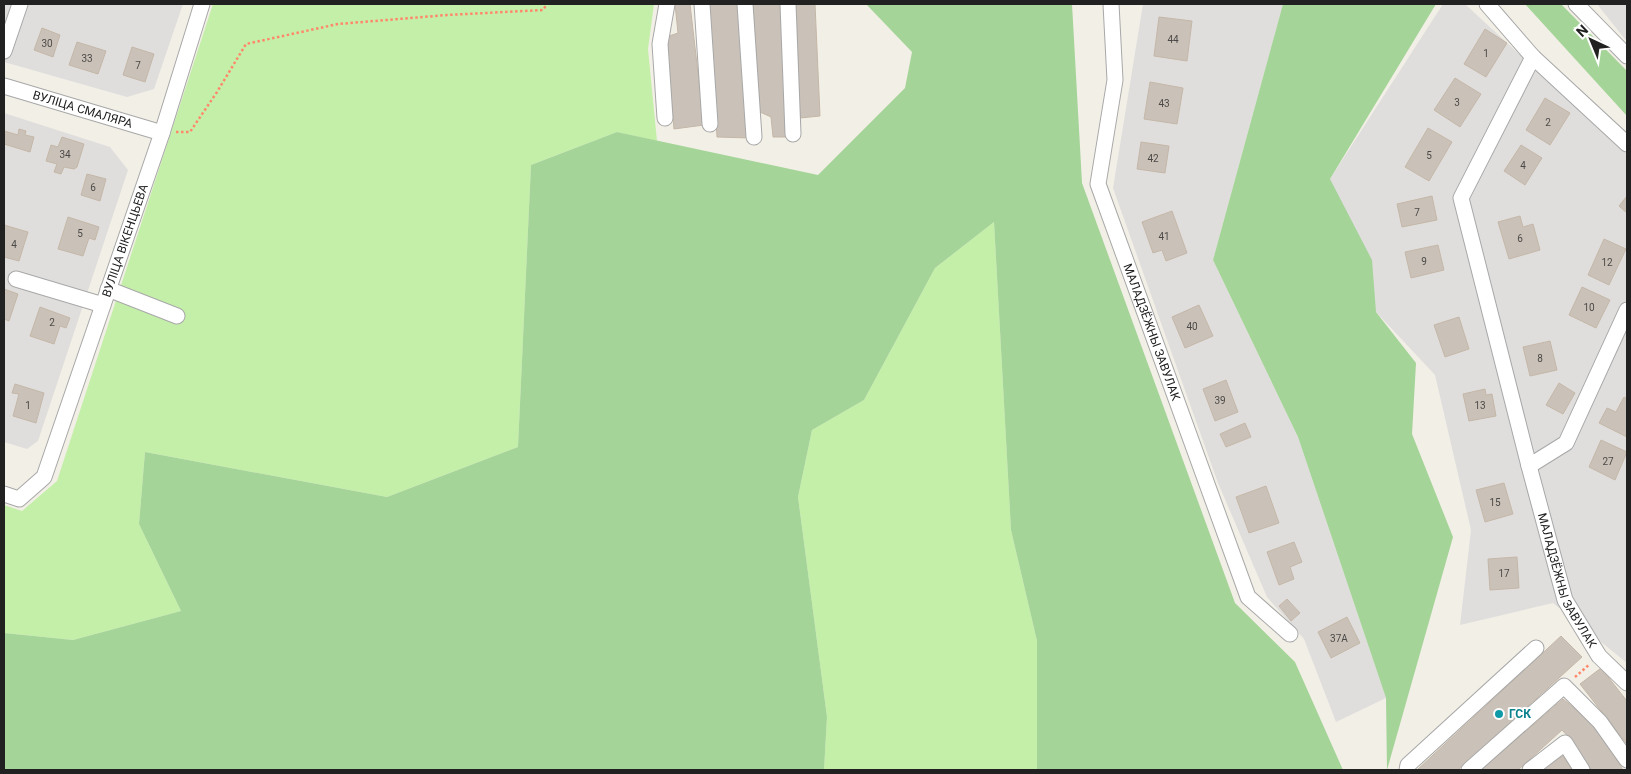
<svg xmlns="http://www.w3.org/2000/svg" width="1631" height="774" font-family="Roboto,sans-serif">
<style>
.residential{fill:#dfdedd}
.grass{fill:#c4efa9}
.forest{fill:#a4d498}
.building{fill:#cac2b9;stroke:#c5b7a7}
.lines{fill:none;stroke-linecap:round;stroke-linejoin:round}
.minor-casing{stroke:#a8a8a8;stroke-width:17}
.path{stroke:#ff886a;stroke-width:2.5;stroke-dasharray:2.5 2.5;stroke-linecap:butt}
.minor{stroke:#fff;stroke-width:15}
.culture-dot{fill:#0f9aa8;stroke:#fff;stroke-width:2}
.labels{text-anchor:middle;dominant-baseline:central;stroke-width:4;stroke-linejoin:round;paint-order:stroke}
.number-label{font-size:10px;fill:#4b4947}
.street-label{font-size:12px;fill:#212121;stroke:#fff}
.culture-label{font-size:12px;font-weight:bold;fill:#0d838f;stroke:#fff;text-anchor:start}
</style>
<rect width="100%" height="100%" fill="#f2efe6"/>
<path class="residential" d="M4,4H183L154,89L127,97L4,62Z
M1143,4H1283L1213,260L1298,437L1386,698L1336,722L1304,639L1267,597L1218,483L1113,188Z
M1443,4H1465L1627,154V663L1553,603L1460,625L1471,530L1435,375L1376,312L1330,179Z
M1597,4H1627V41L1624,38Z
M4,113L110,147L128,170L38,441L27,449L4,442Z"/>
<path class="grass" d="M213,4H654L648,49L657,141L617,132L531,165L518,447L387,497L145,452L139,524L181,611L73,640L4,633V505L22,511L57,481Z
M994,222L1011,530L1037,641V770H824L827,717L798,497L812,430L864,400L935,268Z"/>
<path class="forest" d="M866,4H1072L1082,183L1235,603L1295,662L1343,770H1037V641L1011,530L994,222L935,268L864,400L812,430L798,497L827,717L824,770H4V633L73,640L181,611L139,524L145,452L387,497L518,447L531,165L617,132L818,175L905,88L912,52Z
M1283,4H1436L1330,179L1372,260L1376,312L1416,363L1412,434L1453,537L1387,770L1386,698L1298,437L1213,260Z
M1525,4H1561L1627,71V116Z"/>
<path class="building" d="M675,4H690L704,125L674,129L666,37L678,33Z
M709,4H738L749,138L717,137Z
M753,4H783L786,137H773L771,117L760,112Z
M796,4H815L820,116L800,118Z
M1159,17L1192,21L1187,61L1154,56Z
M42,28L60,35L53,57L34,50Z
M1485,29L1507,43L1486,77L1464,64Z
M77,42L106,51L98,74L69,65Z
M132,47L154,54L145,82L123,75Z
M1455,78L1481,94L1460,127L1434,110Z
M1150,82L1183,88L1177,124L1144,119Z
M1545,98L1570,113L1550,145L1526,130Z
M1428,128L1452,142L1429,181L1405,167Z
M19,129L26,131L25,135L34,137L30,152L4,144V131L18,135Z
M62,137L84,144L77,167L74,169L64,167L61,174L54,172L57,164L46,161L51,145L58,147Z
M1141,142L1169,146L1165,173L1137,169Z
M1521,145L1542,158L1525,185L1504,171Z
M87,174L106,179L100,201L81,195Z
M1432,196L1437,220L1402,227L1397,204Z
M1627,196V213L1619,206Z
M1172,211L1187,253L1166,261L1162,250L1153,253L1142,222Z
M1520,216L1523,227L1533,224L1540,250L1509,259L1498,222Z
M68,217L99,227L95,240L89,238L83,256L58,249Z
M4,225L28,232L19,261L4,257Z
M1604,239L1626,249L1609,285L1588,275Z
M1438,245L1444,270L1411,278L1405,252Z
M1582,287L1610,300L1596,328L1569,315Z
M4,289L18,294L9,321L4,319Z
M1199,305L1213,336L1185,348L1172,317Z
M40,307L70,318L66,328L60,326L54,344L30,336Z
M1459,317L1469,349L1445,357L1434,325Z
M1550,341L1557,370L1530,376L1523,347Z
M1226,380L1238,412L1215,421L1203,389Z
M1559,383L1575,393L1563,414L1546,405Z
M15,384L44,393L36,423L13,416L19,394L12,393Z
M1485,389L1486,395L1492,394L1496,416L1469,421L1463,394Z
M1624,397L1627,399V437L1599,423L1607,408L1616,412Z
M1245,423L1251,437L1226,447L1220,434Z
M1601,440L1627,452L1615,480L1589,467Z
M1504,483L1513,514L1485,522L1476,490Z
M1266,486L1279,523L1249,533L1236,497Z
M1294,542L1302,562L1290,567L1294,579L1279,585L1267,552Z
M1517,557L1519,588L1490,590L1488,559Z
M1287,599L1300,613L1291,621L1279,606Z
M1347,617L1360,643L1331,658L1318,632Z
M1561,636L1582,657L1458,770H1417Z
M1601,668L1627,701V744L1580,684Z
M1563,699L1596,726L1623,770H1591L1574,743L1562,730L1518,770H1481Z
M1563,756L1572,770H1539Z"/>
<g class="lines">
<defs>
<g id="minor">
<path d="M702,4L710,124"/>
<path d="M745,4L754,137"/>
<path d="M788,4L793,134"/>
<path id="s1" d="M1111,4L1115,80L1098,184L1248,597L1290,634"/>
<path d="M1487,4L1533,57L1627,144"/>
<path d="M1576,4L1627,56"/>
<path d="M4,51L20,4"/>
<path id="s2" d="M1533,57L1461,198L1529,466L1565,600L1599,656L1627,683"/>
<path id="s3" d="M4,86L162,133"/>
<path d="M665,118L660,44L667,4"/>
<path d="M16,279L103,305"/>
<path d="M108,289L177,316"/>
<path d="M1529,466L1566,443L1627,310"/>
<path id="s4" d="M4,494L19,499L44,477L162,133L202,4"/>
<path d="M1407,770L1408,765L1536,648"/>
<path d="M1469,770L1564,686L1600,722L1627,760"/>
<path d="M1530,770L1565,743L1582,770"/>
</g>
</defs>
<use href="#minor" class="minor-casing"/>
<path class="path" d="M176,132H190L217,92L246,44L338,24L447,15L543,10L547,4
M1575,677L1590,664"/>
<use href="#minor" class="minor"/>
</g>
<circle class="culture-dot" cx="1499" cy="714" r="5"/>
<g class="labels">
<g class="number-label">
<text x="1173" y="39">44</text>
<text x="47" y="43">30</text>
<text x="1486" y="53">1</text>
<text x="87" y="58">33</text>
<text x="138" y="65">7</text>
<text x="1457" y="102">3</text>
<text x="1164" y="103">43</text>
<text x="1548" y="122">2</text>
<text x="65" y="154">34</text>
<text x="1429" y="155">5</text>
<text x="1153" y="158">42</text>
<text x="1523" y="165">4</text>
<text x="93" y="187">6</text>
<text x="1417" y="212">7</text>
<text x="80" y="233">5</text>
<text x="1164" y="236">41</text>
<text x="1520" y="238">6</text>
<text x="14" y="244">4</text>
<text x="1424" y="261">9</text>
<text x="1607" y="262">12</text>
<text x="1589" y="307">10</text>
<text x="52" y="322">2</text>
<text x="1192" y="326">40</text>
<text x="1540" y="358">8</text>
<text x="1220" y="400">39</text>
<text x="28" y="405">1</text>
<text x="1480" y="405">13</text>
<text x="1608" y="461">27</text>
<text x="1495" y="502">15</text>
<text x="1504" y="573">17</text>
<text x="1339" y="638">37А</text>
</g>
<g class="street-label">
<text stroke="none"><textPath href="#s3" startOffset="82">ВУЛІЦА СМАЛЯРА</textPath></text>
<text stroke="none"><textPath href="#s4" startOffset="299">ВУЛІЦА ВІКЕНЦЬЕВА</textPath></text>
<text stroke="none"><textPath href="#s1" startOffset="339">МАЛАДЗЁЖНЫ ЗАВУЛАК</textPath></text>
<text stroke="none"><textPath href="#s2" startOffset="556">МАЛАДЗЁЖНЫ ЗАВУЛАК</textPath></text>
</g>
<g class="culture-label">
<text x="1509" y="714">ГСК</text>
</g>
</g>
<rect width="1631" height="774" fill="none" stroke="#212121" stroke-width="10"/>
<g transform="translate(1591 40) rotate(316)" stroke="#ffffff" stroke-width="4" paint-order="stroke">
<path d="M0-4L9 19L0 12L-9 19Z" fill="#212121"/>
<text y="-8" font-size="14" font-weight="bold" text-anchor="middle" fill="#212121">N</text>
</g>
</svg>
